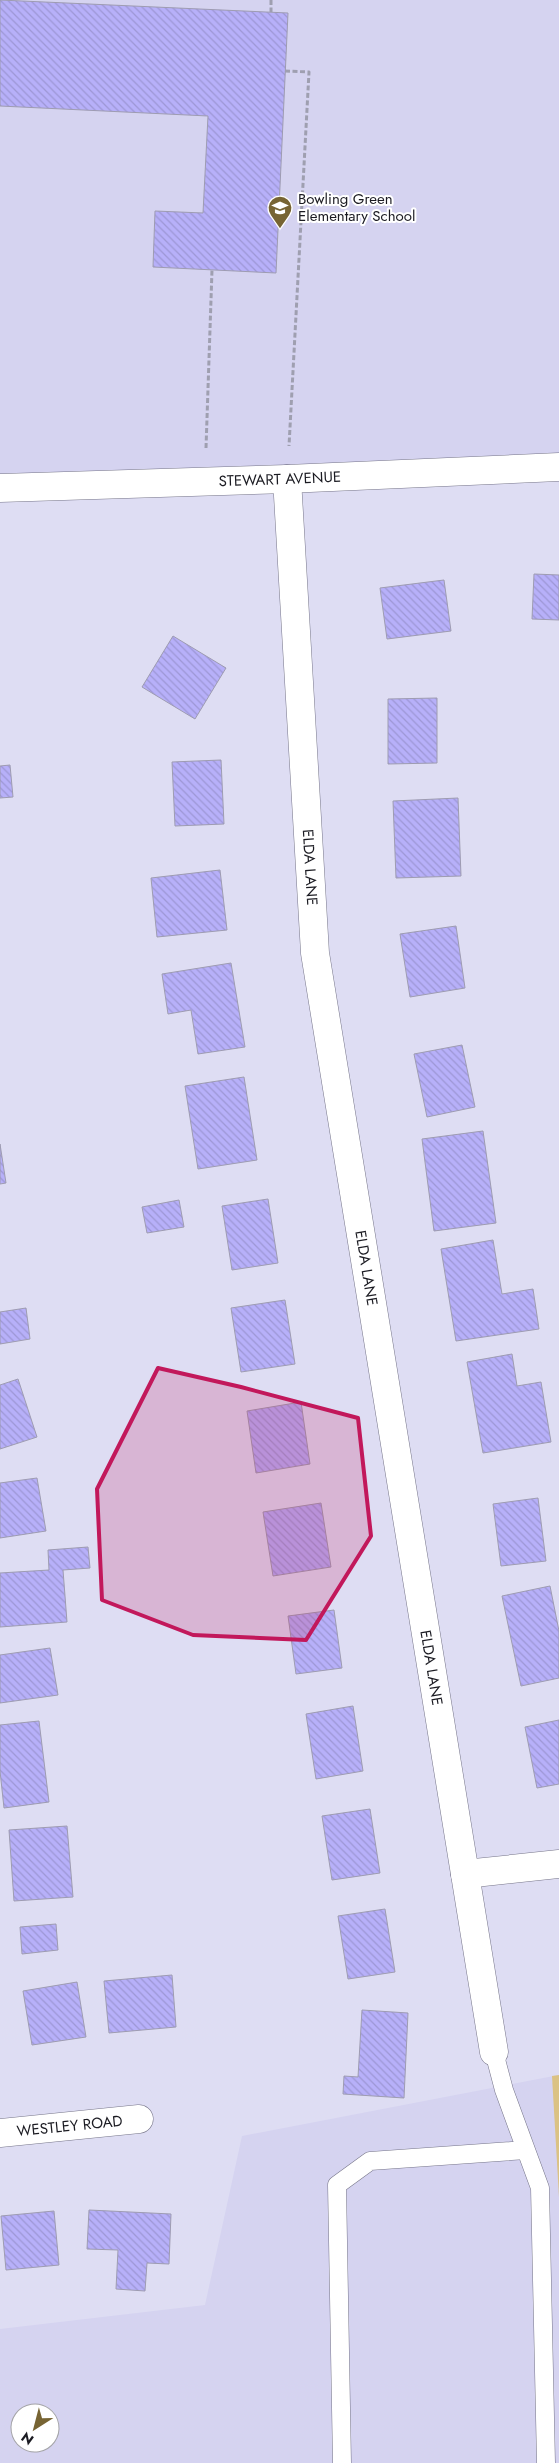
<svg xmlns="http://www.w3.org/2000/svg" width="559" height="2463" font-family="Jost,sans-serif">
<style>
.built{fill:#d5d3f0;fill-rule:evenodd}
.green{fill:#dbc284}
.building{fill:url(#building-back-hatch);stroke:#9e9cb1}
.lines{fill:none;stroke-linecap:round;stroke-linejoin:round}
.service-casing{stroke:#767589;stroke-width:19}
.minor-casing{stroke:#767589;stroke-width:29}
.tertiary-casing{stroke:#767589;stroke-width:29}
.path{stroke:#9f9fb0;stroke-width:3;stroke-dasharray:5 2.5;stroke-linecap:butt}
.service{stroke:#fff;stroke-width:18}
.minor{stroke:#fff;stroke-width:28}
.tertiary{stroke:#fff;stroke-width:28}
.marked{fill:#c2185b;fill-opacity:0.2;stroke:#c2185b;stroke-width:4;stroke-linejoin:round}
.labels{text-anchor:middle;dominant-baseline:central;stroke-width:4;stroke-linejoin:round;paint-order:stroke}
.poi-label{font-size:15px;fill:#1b1b22;stroke:#fff;text-anchor:start}
.street-label{font-size:15px;fill:#1b1b22;stroke:#fff}
</style>
<defs>
<pattern id="building-back-hatch" width="6" height="6" patternUnits="userSpaceOnUse" patternTransform="scale(1.25)"><rect width="6" height="6" fill="#b7b0f9"/><path d="M-1 5l2 2M0 0l6 6M5-1l2 2" fill="none" stroke="#9d97d5"/></pattern>
</defs>
<rect width="100%" height="100%" fill="#deddf3"/>
<path class="built" d="M0,0H559V457L0,478Z
M559,2075V2463H0V2329L205,2305L242,2136ZM20,2413H50V2443H20Z"/>
<path class="green" d="M559,2075V2197L552,2076Z"/>
<path class="building" d="M0,0L288,13L276,273L153,267L155,211L203,213L208,116L0,106Z
M534,574L559,575V620L532,619Z
M444,580L451,631L387,639L380,588Z
M173,636L226,668L195,719L142,687Z
M437,698V763L388,764V699Z
M221,760L224,824L175,826L172,762Z
M10,765L13,797L0,798V766Z
M458,798L461,876L396,878L393,801Z
M220,870L227,930L157,937L151,878Z
M456,926L465,988L410,997L400,934Z
M231,963L245,1047L198,1054L191,1010L168,1014L162,974Z
M462,1045L475,1107L427,1117L414,1054Z
M244,1077L257,1160L198,1169L185,1086Z
M483,1131L496,1223L434,1231L422,1139Z
M0,1144L6,1183L0,1184Z
M268,1199L278,1263L232,1270L222,1206Z
M179,1200L184,1227L147,1233L142,1207Z
M493,1240L502,1294L533,1289L539,1329L456,1341L441,1249Z
M285,1300L295,1364L241,1372L231,1308Z
M26,1308L30,1339L0,1344V1312Z
M512,1354L517,1386L541,1382L551,1442L483,1453L467,1362Z
M18,1379L37,1437L0,1449V1385Z
M301,1402L310,1464L256,1473L247,1411Z
M37,1478L46,1531L0,1538V1483Z
M538,1498L546,1561L501,1566L493,1504Z
M321,1503L331,1567L273,1576L263,1512Z
M88,1547L90,1568L63,1570L67,1622L0,1627V1573L49,1570L48,1550Z
M550,1586L559,1631V1678L521,1686L502,1596Z
M334,1610L342,1668L296,1674L288,1616Z
M50,1648L58,1695L0,1703V1655Z
M353,1706L363,1771L316,1779L306,1714Z
M559,1720V1784L537,1788L525,1727Z
M39,1721L49,1802L4,1808L0,1771V1725Z
M370,1809L380,1873L332,1880L322,1816Z
M67,1826L73,1897L14,1901L9,1830Z
M385,1909L395,1972L348,1979L338,1916Z
M56,1924L58,1950L22,1954L20,1927Z
M172,1975L176,2027L109,2033L104,1981Z
M77,1982L86,2037L32,2045L23,1991Z
M362,2010L408,2013L404,2098L343,2094L344,2076L358,2077Z
M89,2210L171,2214L169,2264L147,2263L145,2291L116,2289L118,2250L87,2249Z
M54,2211L59,2265L6,2270L1,2216Z"/>
<g class="lines">
<defs>
<path id="service" d="M494,2052L504,2090L540,2188L546,2463
M342,2463L337,2185L370,2161L526,2150"/>
<g id="minor">
<path id="s1" d="M287,479L315,953L494,2052"/>
<path d="M465,1874L559,1864"/>
<path id="s2" d="M0,2133L139,2119"/>
</g>
<g id="tertiary">
<path id="s3" d="M0,488L287,479L559,467"/>
</g>
</defs>
<use href="#service" class="service-casing"/>
<use href="#minor" class="minor-casing"/>
<use href="#tertiary" class="tertiary-casing"/>
<path class="path" d="M271,0V12
M285,71L309,72L289,446
M206,448L212,270"/>
<use href="#service" class="service"/>
<use href="#minor" class="minor"/>
<use href="#tertiary" class="tertiary"/>
</g>
<path class="marked" d="M158,1368L241,1387L358,1418L371,1536L306,1640L193,1635L102,1600L97,1489Z"/>
<defs>
<symbol id="school-pin" viewBox="-11 -11 22 30"><path d="M0 17L-7.5 6A9.5 9.5 0 1 1 7.5 6Z" fill="#776433" stroke="#fff"/><path d="M0-5L7-2L0 1L-7-2ZM-4 1L0 2.5L4 1V4Q0 6-4 4Z" fill="#fff"/></symbol>
</defs>
<g fill-rule="evenodd">
<use href="#school-pin" x="266" y="194" width="28" height="38"/>
</g>
<g class="labels">
<g class="poi-label">
<text x="298" y="199">Bowling Green<tspan x="298" dy="17">Elementary School</tspan></text>
</g>
<g class="street-label">
<text stroke="none"><textPath href="#s3" startOffset="280">STEWART AVENUE</textPath></text>
<text stroke="none"><textPath href="#s1" startOffset="389">ELDA LANE</textPath></text>
<text stroke="none"><textPath href="#s1" startOffset="794">ELDA LANE</textPath></text>
<text stroke="none"><textPath href="#s1" startOffset="1199">ELDA LANE</textPath></text>
<text stroke="none"><textPath href="#s2" startOffset="70">WESTLEY ROAD</textPath></text>
</g>
</g>
<g transform="translate(35 2428) rotate(216)"><circle r="24" fill="#ffffff" stroke="#a4a4a7"/>
<path d="M0-4L9 19L0 12L-9 19Z" fill="#776433"/>
<text y="-8" font-size="14" font-weight="bold" text-anchor="middle" fill="#1b1b22">N</text>
</g>
</svg>
